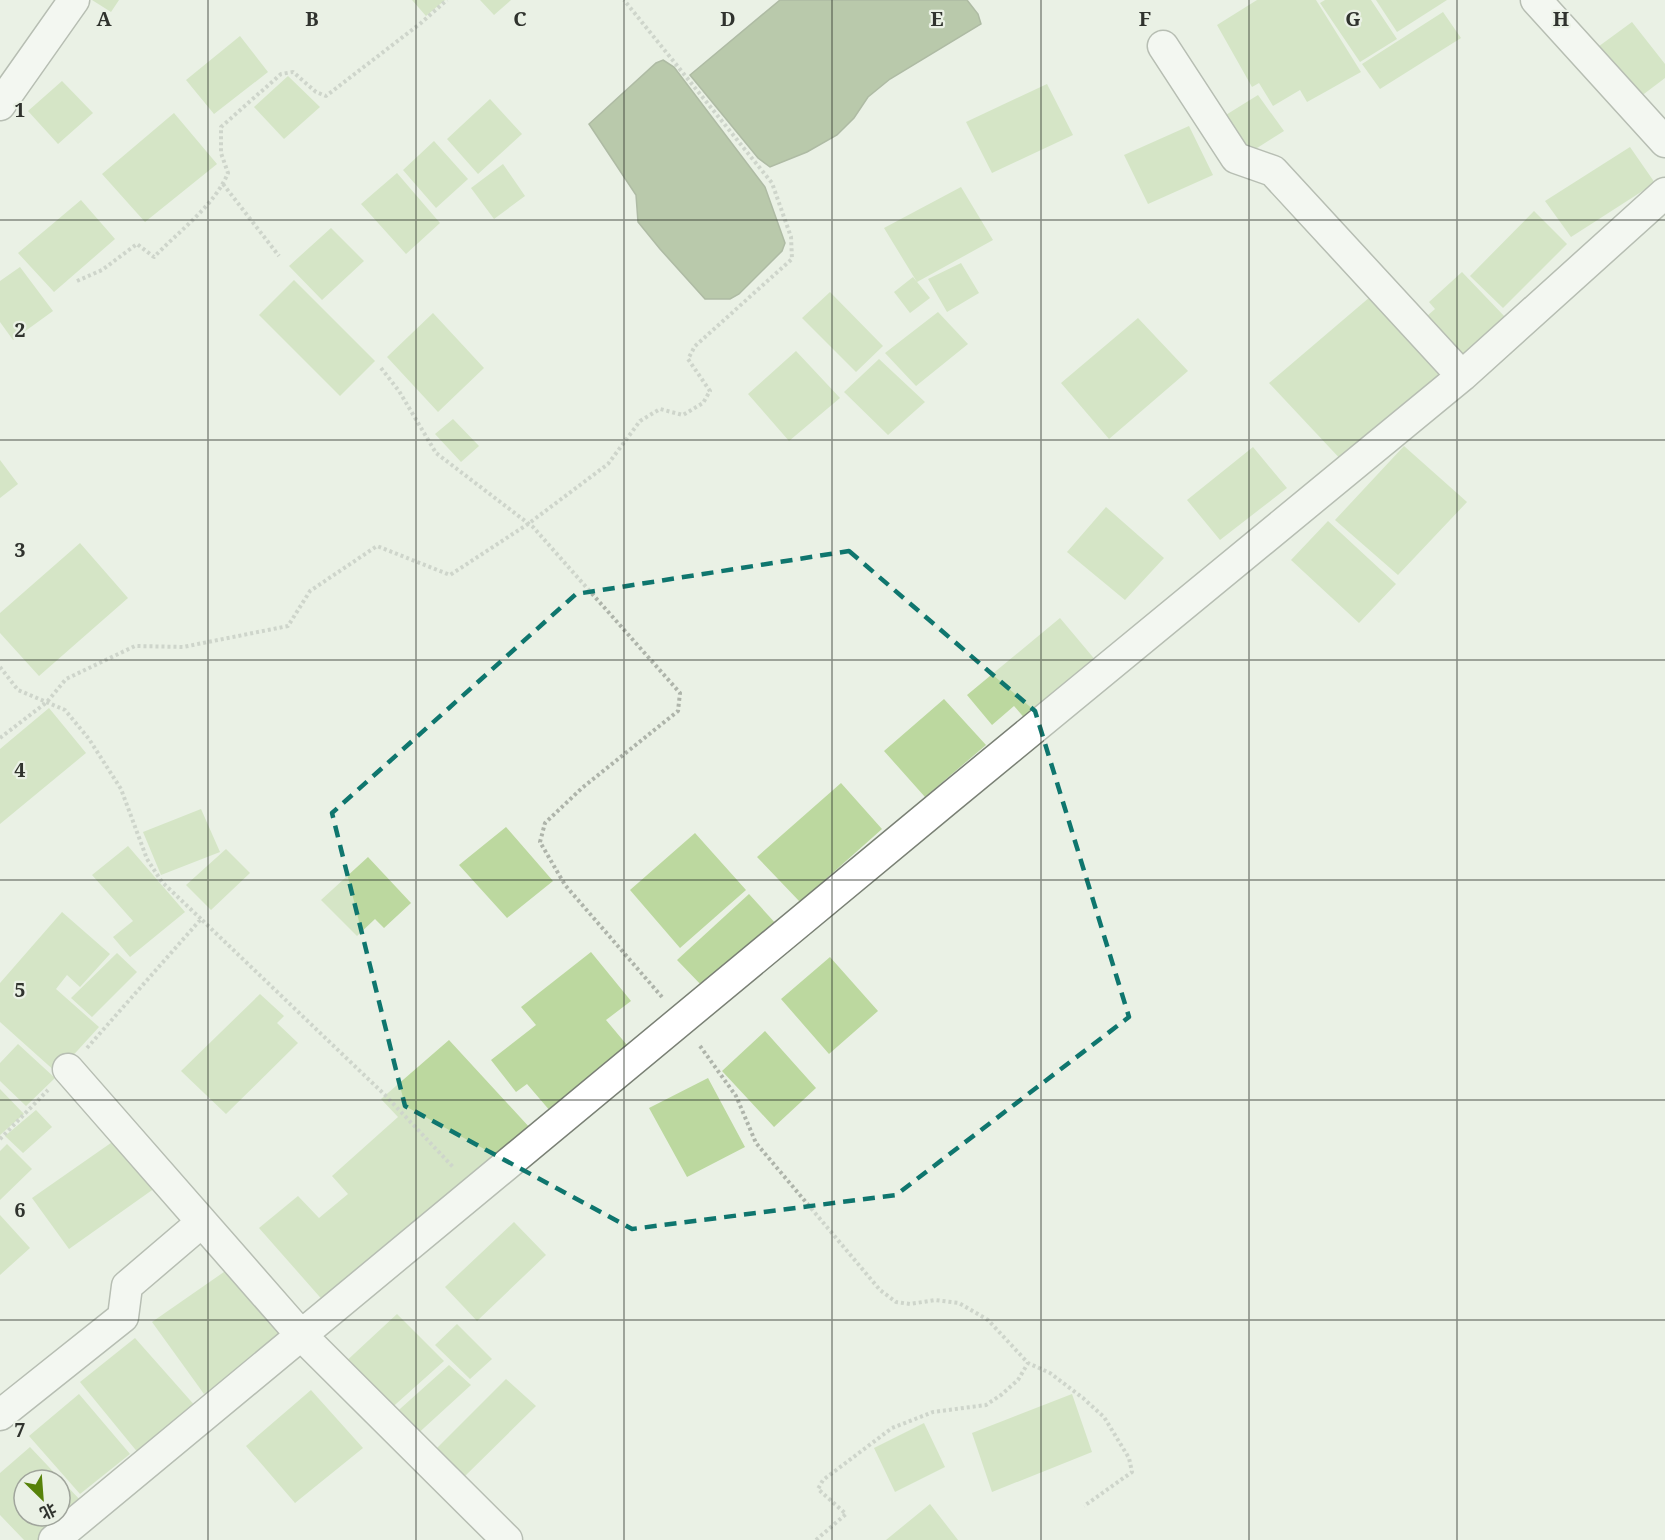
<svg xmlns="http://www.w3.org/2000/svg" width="1665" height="1540" font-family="'Noto Serif','Noto Sans SC',serif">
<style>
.water{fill:#7f9964;stroke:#677a54;stroke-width:1.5}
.building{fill:#bcd89f;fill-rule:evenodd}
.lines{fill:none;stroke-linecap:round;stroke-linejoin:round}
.street-casing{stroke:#7a8075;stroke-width:33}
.path{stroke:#aeb4aa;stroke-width:4;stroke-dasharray:3 3;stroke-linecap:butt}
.street{stroke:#fff;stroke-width:30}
.marked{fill:none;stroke:#0f766e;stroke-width:4.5;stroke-dasharray:12 8;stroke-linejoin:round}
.grid{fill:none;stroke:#30332e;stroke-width:1.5;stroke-opacity:0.55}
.grid-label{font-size:20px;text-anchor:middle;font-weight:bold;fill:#30332e;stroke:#eaf1e5;stroke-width:4.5;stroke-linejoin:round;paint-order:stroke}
</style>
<rect width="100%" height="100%" fill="#eaf1e5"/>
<path class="water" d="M780,0H967L978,14L981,24L890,79L868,97L854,118L837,135L807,152L770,167L758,158L690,75Z
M663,60L674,67L765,187L785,243L782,251L739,294L730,299H705L660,249L638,222L636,195L589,124L656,63Z"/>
<path class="building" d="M92,0H119L111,12Z
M412,0H445L426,16Z
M480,0H511L494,15Z
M1257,0H1316L1361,72L1307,102L1300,90L1273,106L1259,83L1252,87L1217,25Z
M1325,0H1371L1397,39L1360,62L1320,3Z
M1376,0H1447L1397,32Z
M1443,12L1461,38L1380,89L1362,64Z
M1632,22L1665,64V78L1632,103L1591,52Z
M240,36L268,72L214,114L186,80Z
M288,76L320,107L284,139L254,107Z
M62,81L93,113L58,144L28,111Z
M1047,84L1073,135L992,173L966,122Z
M1258,95L1284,131L1246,155L1221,118Z
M490,99L522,134L478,174L447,139Z
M174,113L217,164L145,222L102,174Z
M1189,126L1213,175L1148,204L1124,155Z
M434,141L468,179L436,208L403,170Z
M1630,147L1655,183L1571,237L1545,201Z
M503,164L525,196L494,219L471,188Z
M397,173L440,223L406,254L361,204Z
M961,187L993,240L917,282L884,228Z
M81,200L115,239L54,292L18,253Z
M1534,211L1567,244L1503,308L1470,276Z
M331,228L364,261L322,300L289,266Z
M961,263L979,293L947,312L928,279Z
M20,267L53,311L13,340L0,322V281Z
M1462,272L1506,318L1455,362L1418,324L1435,309L1429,302Z
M913,277L930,298L910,313L894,292Z
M294,280L375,361L340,396L259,315Z
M830,292L883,346L856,372L802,318Z
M1370,297L1445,382L1345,464L1269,383Z
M938,312L968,344L916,386L885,353Z
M433,313L484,368L438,412L387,357Z
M1138,318L1188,371L1109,439L1061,383Z
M796,351L840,398L789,441L748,394Z
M879,359L925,402L888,435L844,392Z
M453,419L479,446L461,462L435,434Z
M1404,446L1467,502L1398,575L1335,520Z
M1253,447L1287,488L1220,540L1187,500Z
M0,460L18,484L0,498Z
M1106,507L1164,558L1125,600L1067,552Z
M1328,521L1396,584L1359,623L1291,560Z
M80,543L128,598L39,676L0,633V613Z
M1060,618L1097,662L1027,721L1014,706L992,725L967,695Z
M944,699L986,745L925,797L884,751Z
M49,708L86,753L0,824V749Z
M841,783L882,829L800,902L757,857Z
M201,809L220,852L161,875L143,832Z
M506,827L553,881L507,918L459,865Z
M695,833L746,890L680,948L630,890Z
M128,846L185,912L130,957L113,937L133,921L92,875Z
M226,849L250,873L211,910L186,885Z
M368,857L411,903L384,928L375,919L357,936L321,900Z
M749,894L777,925L705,989L677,960Z
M62,912L110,954L80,987L67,975L56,989L99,1027L57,1073L0,1022V983Z
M591,952L631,1001L606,1020L632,1051L551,1112L527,1084L516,1092L491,1060L536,1025L521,1007Z
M117,953L137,972L92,1017L71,998Z
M830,957L878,1011L829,1054L781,999Z
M260,994L284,1016L277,1023L298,1043L226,1114L181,1071Z
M765,1031L816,1088L774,1127L722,1071Z
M449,1040L531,1129L326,1304L259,1228L298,1196L319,1218L348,1194L332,1176L398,1117L381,1099Z
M18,1044L55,1078L26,1106L0,1081V1063Z
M708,1078L745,1147L687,1177L649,1108Z
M0,1089L24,1114L0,1135Z
M36,1110L52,1127L23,1153L5,1136Z
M118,1138L155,1188L69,1249L32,1198Z
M7,1144L32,1169L0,1200V1151Z
M0,1215L30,1248L0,1275Z
M514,1222L546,1255L477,1321L445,1287Z
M234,1265L285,1335L204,1394L152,1322Z
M397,1314L444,1361L387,1412L341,1366Z
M457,1324L492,1359L470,1379L435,1345Z
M135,1338L197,1408L139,1454L80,1382Z
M449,1365L471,1385L413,1438L391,1417Z
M506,1379L536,1406L464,1477L435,1450Z
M311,1390L363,1448L295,1503L246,1446Z
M79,1394L130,1454L80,1494L29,1436Z
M1072,1394L1092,1452L992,1492L972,1433Z
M924,1423L945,1467L895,1492L874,1448Z
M30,1447L82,1502L39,1540H24L0,1515V1473ZM24,1480H60V1516H24Z
M930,1504L958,1540H886Z"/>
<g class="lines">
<defs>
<path id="street" d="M1536,0L1665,142
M1163,46L1236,158L1273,171L1462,376
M0,105L74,0
M68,1069L301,1335L507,1540
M0,1415L123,1317L127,1286L202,1222
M54,1540L948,799L1462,376L1665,193"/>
</defs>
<use href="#street" class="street-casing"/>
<path class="path" d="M223,184L279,256
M77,281L102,270L137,244L154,257C178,232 215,205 228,173L221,153V127L281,74L293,72L316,92L326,96L421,23L447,0
M381,368L399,391L436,453L533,527L680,693L678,711L582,788L545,823L540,842L565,885L662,997
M0,667L18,690L65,710L89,739L121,789L147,859L162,882L201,919
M0,738L47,702L66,679L135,646L183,647L288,626L310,591L377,546L450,575L528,524L608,464L640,421L660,409L683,415L703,403L710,391L688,359L695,346L792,259L791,237L772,183L624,0
M700,1046L736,1096L756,1143L880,1290L896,1302L910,1304L935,1300L959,1303L988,1320L1028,1363L1050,1373L1083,1398L1104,1417L1129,1458L1132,1472L1084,1506
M87,1048L201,919L385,1095L454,1168
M0,1139L48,1090
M816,1540L846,1514L818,1489L823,1480L892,1428L933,1412L986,1405L1001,1395L1018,1380L1028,1363"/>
<use href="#street" class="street"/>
</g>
<path d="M0 0H1665V1540H0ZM849,551L1035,711L1129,1017L896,1195L632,1229L405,1106L332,813L576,594Z" fill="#eaf1e5" fill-opacity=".55" fill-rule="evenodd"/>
<path class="marked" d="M849,551L1035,711L1129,1017L896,1195L632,1229L405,1106L332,813L576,594Z"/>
<path class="grid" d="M208,0V1540M416,0V1540M624,0V1540M832,0V1540M1041,0V1540M1249,0V1540M1457,0V1540M0,220H1665M0,440H1665M0,660H1665M0,880H1665M0,1100H1665M0,1320H1665"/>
<g class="grid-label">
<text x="104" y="26">A</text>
<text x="312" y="26">B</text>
<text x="520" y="26">C</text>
<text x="728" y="26">D</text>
<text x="937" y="26">E</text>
<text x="1145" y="26">F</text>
<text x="1353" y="26">G</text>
<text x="1561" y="26">H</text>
<text x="20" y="117">1</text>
<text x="20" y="337">2</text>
<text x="20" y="557">3</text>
<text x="20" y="777">4</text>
<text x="20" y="997">5</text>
<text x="20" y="1217">6</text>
<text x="20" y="1437">7</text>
</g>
<g transform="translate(42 1498) rotate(155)"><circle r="28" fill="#eaf1e5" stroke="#a0a59c" stroke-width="1.5"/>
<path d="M0-4.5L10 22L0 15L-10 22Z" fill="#57820a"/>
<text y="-9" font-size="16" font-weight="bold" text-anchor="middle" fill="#30332e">北</text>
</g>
</svg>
